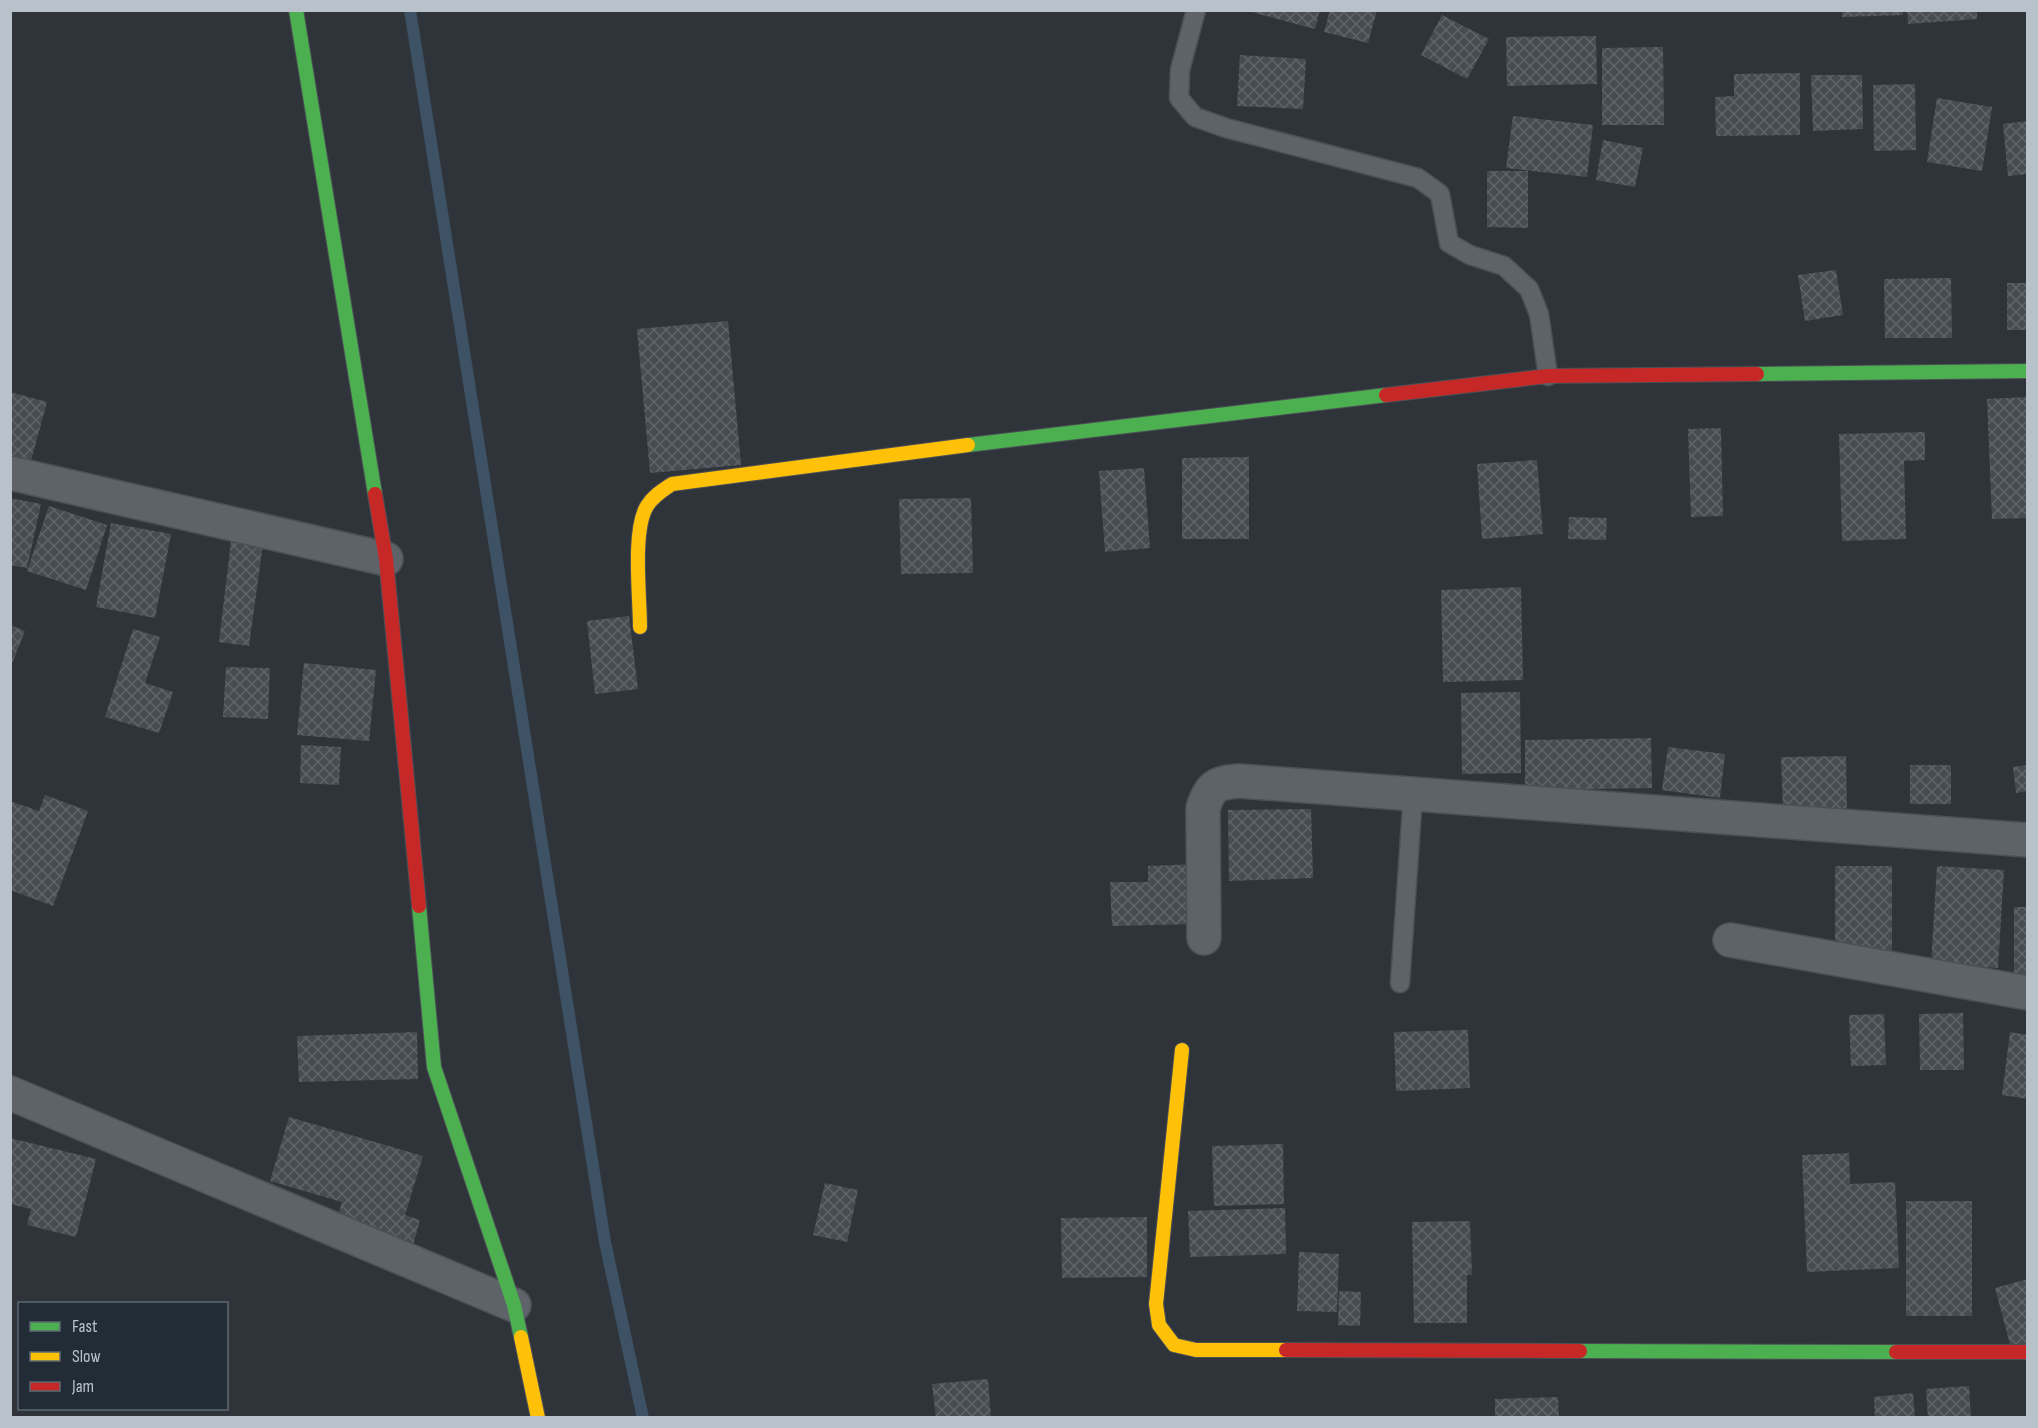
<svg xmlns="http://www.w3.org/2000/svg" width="2038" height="1428" font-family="'Sofia Sans Condensed',sans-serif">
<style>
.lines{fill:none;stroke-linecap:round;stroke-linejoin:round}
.stream{stroke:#3d5264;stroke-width:12}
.building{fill:url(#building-cross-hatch)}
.lane-casing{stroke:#4c5055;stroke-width:21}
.street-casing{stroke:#4c5055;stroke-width:36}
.fast-casing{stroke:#4c5055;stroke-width:16}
.slow-casing{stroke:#4c5055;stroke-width:16}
.jam-casing{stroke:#4c5055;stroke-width:16}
.lane{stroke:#5e6369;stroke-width:18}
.street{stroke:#5e6369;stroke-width:33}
.fast{stroke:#4caf50;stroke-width:14}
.slow{stroke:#ffc107;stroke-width:14}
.jam{stroke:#c62828;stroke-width:14}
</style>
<defs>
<pattern id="building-cross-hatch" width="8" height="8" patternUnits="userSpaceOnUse" patternTransform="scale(1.5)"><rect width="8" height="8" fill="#464c51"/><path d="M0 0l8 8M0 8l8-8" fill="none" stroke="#5f6469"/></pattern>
</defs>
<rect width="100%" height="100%" fill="#2e343a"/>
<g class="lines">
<path class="stream" d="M410,10L605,1242L643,1418"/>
</g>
<path class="building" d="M1244,10H1320L1315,29Z
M1330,10H1377L1368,43L1324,32Z
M1842,10H1903V15L1842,17Z
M1907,10H1977V19L1908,24Z
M1442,15L1489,39L1467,79L1421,55Z
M1596,36L1597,84L1507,86L1506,37Z
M1663,47L1664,125H1602V48Z
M1240,55L1306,59L1303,109L1237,106Z
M1800,73V135L1716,136L1715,97L1734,96V74Z
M1811,75H1862L1863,129L1813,131Z
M1915,84L1916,150L1874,151L1873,85Z
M1937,98L1992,107L1982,171L1927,162Z
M1513,116L1593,125L1587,177L1506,168Z
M2028,121V174L2008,176L2003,124Z
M1603,140L1643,148L1635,187L1596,180Z
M1487,171H1528V228L1487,227Z
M1836,270L1843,315L1805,321L1798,275Z
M1951,278L1952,338H1885L1884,279Z
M2007,283H2028V330H2007Z
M728,321L741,465L650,473L637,329Z
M10,392L47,402L29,468L10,463Z
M2028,397V518L1992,519L1987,399Z
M1721,428L1723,516L1691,517L1688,429Z
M1925,432V460L1904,461L1906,539L1842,541L1839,434Z
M1249,457V539H1182V458Z
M1537,460L1543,534L1482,539L1477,464Z
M1144,468L1150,548L1105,552L1099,471Z
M10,498L41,504L27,568L10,565Z
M971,498L973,573L901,574L899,499Z
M49,506L107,525L86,590L27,571Z
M1569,517L1607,518L1606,540L1568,539Z
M111,523L171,534L155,618L96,607Z
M231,541L263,544L249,646L219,642Z
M1521,587L1523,680L1443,682L1441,590Z
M629,616L638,689L595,694L587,621Z
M10,625L25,631L11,666H10Z
M133,629L160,637L145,683L173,692L159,733L105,717Z
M304,663L376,670L369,741L297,735Z
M226,667L270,668L268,719L223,717Z
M1520,692L1521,773L1462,774L1461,693Z
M1651,738L1652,788L1525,790V740Z
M301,745L341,747L339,785L300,783Z
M1668,747L1725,754L1720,798L1662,790Z
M1846,756L1847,811H1783L1781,757Z
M1910,765H1951V804H1910Z
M2028,765V791L2016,793L2013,767Z
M45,795L88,811L53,906L10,890V801L39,811Z
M1311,809L1313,878L1229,881L1228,810Z
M1195,864L1197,924L1112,926L1110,882H1148V866Z
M1835,866H1892V952L1835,953Z
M1937,866L2004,870L1998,968L1931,964Z
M2014,907H2028V974H2014Z
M1963,1013L1964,1070H1920L1919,1014Z
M1884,1014L1886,1065L1851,1066L1849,1015Z
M1468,1030L1470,1088L1396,1091L1394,1032Z
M417,1032L418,1079L299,1082L297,1036Z
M2010,1032L2028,1035V1099L2002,1095Z
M289,1117L423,1156L405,1215L420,1220L412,1249L335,1226L342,1202L270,1181Z
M10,1138L96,1159L76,1237L27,1225L31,1209L10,1204Z
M1283,1144L1284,1204L1214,1206L1212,1146Z
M1849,1153L1850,1184L1895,1182L1899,1268L1807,1272L1802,1155Z
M825,1183L858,1190L847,1242L813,1235Z
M1906,1201H1972V1316H1906Z
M1285,1208L1286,1254L1190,1257L1188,1211Z
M1147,1217V1277L1062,1278L1061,1218Z
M1470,1221L1472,1275H1467V1323H1414L1412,1222Z
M1299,1252L1339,1254L1337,1312L1297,1311Z
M2028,1279V1348L2012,1352L1995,1288Z
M1339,1291L1361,1292L1360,1326L1338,1325Z
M988,1379L991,1418H936L932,1384Z
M1969,1386L1971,1418H1928L1926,1389Z
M1913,1393L1915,1418H1875L1874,1397Z
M1558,1397L1559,1418H1495V1399Z"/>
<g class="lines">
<defs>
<path id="lane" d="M1196,10L1180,70L1179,98L1195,117L1226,128L1418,178L1440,194L1449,243L1470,255L1504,266L1529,289L1539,314L1548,376
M1400,983L1413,794"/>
<path id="street" d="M10,473L386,559
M1204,938L1203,808C1211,785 1216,783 1239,781L2028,840
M1730,940L2028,993
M10,1093L514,1305"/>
<path id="fast" d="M296,10L375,494
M1757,374L2028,371
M968,445L1386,395
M419,906L434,1067L514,1305L521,1337
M1580,1351L1896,1352"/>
<path id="slow" d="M640,627C640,597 632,530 647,506C653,496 663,490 672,484L968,445
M1182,1050L1156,1304L1159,1325L1174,1345L1196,1350H1286
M521,1337L538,1418"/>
<path id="jam" d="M1386,395L1548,376L1757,374
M375,494L386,559L419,906
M1286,1350L1580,1351
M1896,1352H2028"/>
</defs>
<use href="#lane" class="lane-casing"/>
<use href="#street" class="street-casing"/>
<use href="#fast" class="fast-casing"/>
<use href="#slow" class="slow-casing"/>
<use href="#jam" class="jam-casing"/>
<use href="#lane" class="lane"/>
<use href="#street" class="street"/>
<use href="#fast" class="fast"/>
<use href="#slow" class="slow"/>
<use href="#jam" class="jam"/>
</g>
<rect width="2038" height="1428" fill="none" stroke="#b9c2cb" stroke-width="24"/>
<rect x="18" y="1302" width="210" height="108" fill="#212c36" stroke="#5e6872" stroke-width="1.5"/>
<rect x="30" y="1322" width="30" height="9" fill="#4caf50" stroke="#5e6872" stroke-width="1.5"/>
<text x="72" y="1332" font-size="18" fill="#b9c2cb">Fast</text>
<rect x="30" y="1352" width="30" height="9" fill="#ffc107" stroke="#5e6872" stroke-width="1.5"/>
<text x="72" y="1362" font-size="18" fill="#b9c2cb">Slow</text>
<rect x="30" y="1382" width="30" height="9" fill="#c62828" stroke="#5e6872" stroke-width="1.5"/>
<text x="72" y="1392" font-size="18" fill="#b9c2cb">Jam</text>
</svg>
